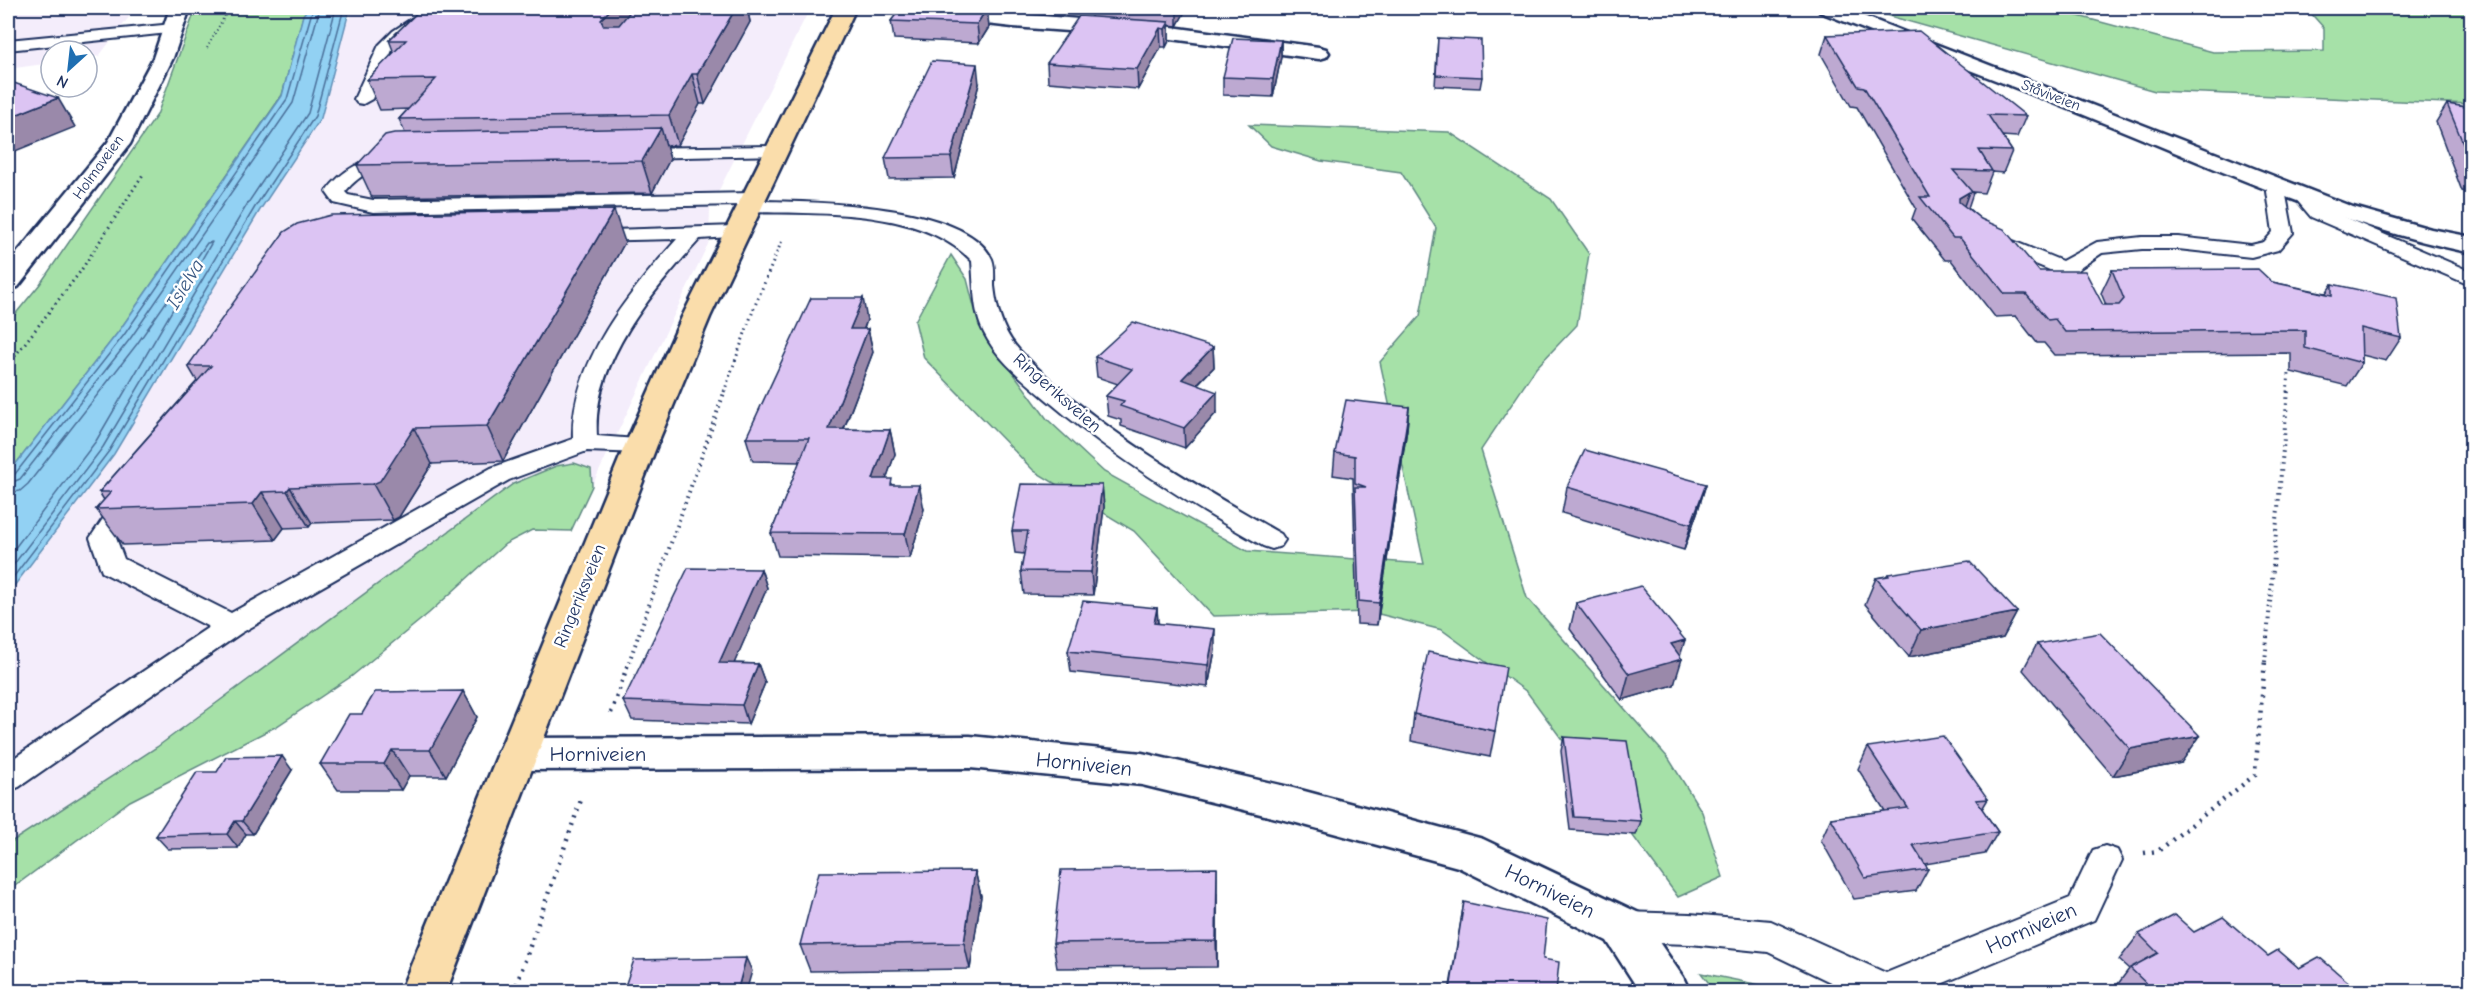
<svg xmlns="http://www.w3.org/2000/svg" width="2479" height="999" font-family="'Comic Neue',sans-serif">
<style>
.built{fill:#f4edfb}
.green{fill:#a6e1a8;stroke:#608883;stroke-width:1.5}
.water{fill:#92d1f3;stroke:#6290b7;stroke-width:1.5}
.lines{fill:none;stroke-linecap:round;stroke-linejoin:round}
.shore{stroke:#4b709a;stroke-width:1.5}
.service-casing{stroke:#1b2f5e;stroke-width:4}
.minor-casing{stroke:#1b2f5e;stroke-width:5}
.primary-casing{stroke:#1b2f5e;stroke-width:5}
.path-far3{stroke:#1b2f5e;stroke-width:2;stroke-dasharray:1 3;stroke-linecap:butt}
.path-far2{stroke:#1b2f5e;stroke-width:3;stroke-dasharray:1.5 4;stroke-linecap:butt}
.path-far1{stroke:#1b2f5e;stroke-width:4;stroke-dasharray:1.5 4.5;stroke-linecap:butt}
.path{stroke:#1b2f5e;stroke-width:4.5;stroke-dasharray:2 6;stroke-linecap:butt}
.service{fill:#fff;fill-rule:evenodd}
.minor{fill:#fff;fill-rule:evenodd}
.primary{fill:#faddab;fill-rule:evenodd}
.wall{fill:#bda9d1;stroke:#1b2f5e;stroke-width:1.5}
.shaded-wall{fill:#9a89aa;stroke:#1b2f5e;stroke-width:1.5}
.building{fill:#dcc4f3;stroke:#1b2f5e;stroke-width:1.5}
.labels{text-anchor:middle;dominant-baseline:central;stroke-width:5;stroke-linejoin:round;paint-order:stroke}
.far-street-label{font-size:15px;fill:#1b2f5e;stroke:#fff}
.street-label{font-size:18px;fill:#1b2f5e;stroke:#fff}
.water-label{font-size:20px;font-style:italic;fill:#395883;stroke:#fff}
.near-street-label{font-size:21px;fill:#1b2f5e;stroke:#fff}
</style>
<rect width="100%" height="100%" fill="#fff"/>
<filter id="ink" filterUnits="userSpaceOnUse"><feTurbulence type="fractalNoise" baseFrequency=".0167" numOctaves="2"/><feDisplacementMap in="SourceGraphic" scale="12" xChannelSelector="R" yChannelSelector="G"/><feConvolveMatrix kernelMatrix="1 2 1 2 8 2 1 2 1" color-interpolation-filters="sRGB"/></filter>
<g filter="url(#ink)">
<path class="built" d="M8,8H136L99,56L87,58V51H51V63L8,69Z
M358,8H810L710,208L709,242L592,486L591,469L556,466L513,484L157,747L8,844V594L114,454L260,210L321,118L345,24Z"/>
<path class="green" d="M196,8H308L303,16L282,95L119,331L8,474V323L40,284L157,115Z
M1861,8H2035L2067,13L2213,52L2324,51V28L2307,9L2471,8V104L2155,91Z
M1249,125L1449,132L1551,199L1589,254L1577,325L1536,368L1481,450L1527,598L1669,759L1702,812L1723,877L1678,897L1527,692L1442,630L1371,612L1213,616L1134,531L1034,471L924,358L915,321L951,255L967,279L979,326L1047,419L1104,472L1247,551L1424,564L1380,362L1420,316L1436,228L1401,172L1321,161L1271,146Z
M574,463L591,469L592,486L571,531L532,530L505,544L429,613L352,676L277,726L130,801L8,891V844L157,747L513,484L556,466Z
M1701,973L1789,991H1715Z"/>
<path class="water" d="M308,8H350L321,118L260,210L114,454L8,594V474L119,331L282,96L303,15Z"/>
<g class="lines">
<path class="shore" d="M8,477L15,474L124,335L287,99L313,8
M8,484L20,479L130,339L293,103L320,8
M8,493L20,491L28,484L137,344L207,243L212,242L96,441L8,557
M8,572L103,447L248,203L308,113L336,8
M8,584L109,451L255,207L315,116L344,8"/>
<defs>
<path id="service" d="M428,8H445L392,50L372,99L363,104L357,103L354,99L379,45L393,31Z
M173,24L178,26L181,29L178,32L8,50V40Z
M776,146L785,151L782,155L635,158L626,153L635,148Z
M391,154L400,159C394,166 381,166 373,170C362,175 353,182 345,192L348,195L373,200L752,193L759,195L760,201C813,202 966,203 992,259C995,266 994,278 994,286C997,313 1004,336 1024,355C1097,429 1192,483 1281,534L1285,540L1281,546L1272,549L1263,546C1187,503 1113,456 1047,400C1024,380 998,361 984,333C973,311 974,285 972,261C921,207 818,214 749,212L742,210L740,205L373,212L334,203L326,192C342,169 364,159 391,154Z
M2275,179L2284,185L2293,233L2278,250L2251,257L2178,249H2142L2102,253L2077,270L2086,280L2083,284H2069L2057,273L1987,244L1984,240L1987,236H2001L2062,261L2097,242L2142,237H2178L2251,245L2264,242L2273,232L2266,185Z
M2305,192L2312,194L2325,209L2472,272V286L2311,217L2295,198Z
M737,226L744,228L747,232L744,236L700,239C653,291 592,361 597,436L650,440L653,445L650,450L641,453L587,451L509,480L241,633L19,787L8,791V762L209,627L102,572L90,538L121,492L130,490L139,492L143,498L116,538L124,559L231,613L491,468L573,439C570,363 629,293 677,239L587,241L580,239L577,235L580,231Z
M2105,846L2117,850L2122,860L2094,920L1922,992H1851L1768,952L1690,944L1623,942L1611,938L1606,927L1611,916L1623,912L1690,914L1771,921L1886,973L2070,898L2093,850Z"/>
<path id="minor" d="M170,8H190L173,58L130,144L18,287L8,289V264L108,142L153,58Z
M888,8H946L1164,26L1319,47L1326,49L1329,53L1326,57L1319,59L1164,38L1013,27L898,14Z
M1817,8H1843L2353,207L2431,229L2472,237V253C2353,229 2245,181 2133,135C2030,92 1924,53 1820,12Z
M970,736L1142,753L1293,788L1483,839L1639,913L1683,977L1690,992H1640L1607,941L1458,867L1293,822L1142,785L970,768L517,770L503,765L497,754L503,743L517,738Z"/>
<path id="primary" d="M836,8H856L710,317L657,445L446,992H400L625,445L682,317Z"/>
</defs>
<use href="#service" class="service-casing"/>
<use href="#minor" class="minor-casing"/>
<use href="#primary" class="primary-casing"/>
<path class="path-far3" d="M207,48L229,8"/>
<path class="path-far2" d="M8,365L80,272L144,173
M724,392L754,308L783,238
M2287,392L2289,374"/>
<path class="path-far1" d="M629,662L725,390
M2265,662L2288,390"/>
<path class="path" d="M611,713L629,661
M2144,853L2158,851L2255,775L2265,661
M514,992L582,797"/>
<use href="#service" class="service"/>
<use href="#minor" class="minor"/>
<use href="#primary" class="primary"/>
</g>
<path class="wall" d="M422,8H751L748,12L750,22L705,104H700L678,145L666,146L670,159L652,193L372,197L357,165L405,133L399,119L408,109L380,110L367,80L394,53L389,40Z
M901,8H1001L999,10L987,9L989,27L979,43L894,39L891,21Z
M1091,8H1187L1177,26L1169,25V41L1166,47H1161L1138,89L1048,82L1047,63L1091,17Z
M1827,35L2026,116L2017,137L2002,136L2012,151L2003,173L1992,172L1984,193L1973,192V193L1968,208L2039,271L2103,305H2106L2101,293L2112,270L2272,282L2326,293L2332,284L2401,338L2386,361L2362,355V363L2347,386L2291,372V353L2054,355L2044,343H2037L2016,316L1995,317L1951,260H1945L1912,219L1916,208L1857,107L1851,106L1821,54Z
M1438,38L1482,77L1480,88L1435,86Z
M1281,40V57L1273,97L1223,95V77Z
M979,84L954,178L889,179L885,158Z
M2447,104L2472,108V193L2462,191L2436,122Z
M625,242L503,461L432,464L399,517L393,520L312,523L309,527L284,528L275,540L123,545L96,509L104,500L99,492L197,381L188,366Z
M867,320L864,329H868L873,352L844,429L890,430L895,454L886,479L924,509L910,558L778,556L771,533L800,462L753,461L746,438Z
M1213,347L1214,367L1197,385L1217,412L1185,448L1121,426V420L1108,416L1106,396L1118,384L1097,377L1095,357Z
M1409,407L1407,429L1377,625L1357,624L1353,478L1333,475L1335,453Z
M1706,484L1698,510L1684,550L1562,513L1567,487Z
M1102,485L1104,507L1093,595L1024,594L1021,571L1024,554L1015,553L1012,531Z
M761,569L767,588L734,663L758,664L765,683L748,724L632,720L623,701Z
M1888,574L2017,612L2003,638L1909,657L1865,604L1876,578L1886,576Z
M1576,603L1680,656L1674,685L1622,700L1570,629Z
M1157,608L1158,623L1215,650L1208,687L1071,672L1068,651Z
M2037,644L2181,763L2113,776L2023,670Z
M463,691L477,717L446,776H409L401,790H338L320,764L362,714Z
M1414,714L1495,731L1490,757L1411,741Z
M1564,737L1641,821L1636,835L1570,830L1561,751Z
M1868,747L1988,799L1982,809L1998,832L1985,854L1925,864L1928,869L1916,891L1854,899L1821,840L1831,818L1885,811L1858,769Z
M292,770L253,834H246L238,848L168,849L156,836Z
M975,871L981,896L970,969L810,971L800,945Z
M1217,894V967L1057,968L1053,943Z
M1464,902L1543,959L1556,992H1449Z
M2194,932L2268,956L2360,992H2112L2129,969L2119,960L2139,934Z"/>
<path class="shaded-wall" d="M612,8H644L610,48L601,19Z
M736,8H751L748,12L750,22L705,104L697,74Z
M987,8L989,27L979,43L977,24Z
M1177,8H1187L1177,26Z
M1169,22V41L1166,47L1165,29Z
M1160,28L1161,47L1138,89L1137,69Z
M1281,40V57L1273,97V79Z
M977,64L979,84L954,178L951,157Z
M692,74L700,104L678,145L669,115Z
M58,98L75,127L8,154V118Z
M661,128L670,159L652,193L642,161Z
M1969,192L1961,214L1951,220L1959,198Z
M614,210L625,242L503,461L487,426Z
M863,298L867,320L855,352L850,329Z
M868,329L873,352L835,452L829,429Z
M1213,347L1214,367L1182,399V379Z
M1217,392V412L1185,448L1184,428Z
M1409,407L1407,429L1377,625L1379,603Z
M414,428L432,464L399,517L393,520L373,484Z
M890,430L895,454L878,502L873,479Z
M1706,484L1698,510L1684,550L1691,524Z
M919,485L924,509L910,558L905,534Z
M1102,485L1104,507L1093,595L1091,572Z
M290,487L312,523L309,527L287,491Z
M262,492L284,528L275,540L253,504Z
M761,569L767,588L726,682L719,663Z
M1157,608L1158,629L1154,623Z
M2017,612L2003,638L1909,657L1921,630Z
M1215,629V650L1208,687V665Z
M1685,640L1679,660L1682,659L1674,685L1622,700L1629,674L1671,644Z
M758,664L765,683L748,724L742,705Z
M463,691L477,717L446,776L430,750Z
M2200,736L2181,763L2113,776L2130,749Z
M392,750L409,776L401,790L384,764Z
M282,756L292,770L253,834L242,821Z
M235,821L246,834L238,848L227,834Z
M1217,868V967L1216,941Z
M975,871L981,896L970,969L964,943Z
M746,958L752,971L746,992H737Z"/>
<path class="building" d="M422,8H612L601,19L603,25H619L633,8H736L697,74H692L669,115L399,119L436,79L367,80L406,40H389Z
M901,8H987L977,24L891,21Z
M1079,16L1169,22L1165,29L1160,28L1137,69L1047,63Z
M1919,31L2026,116L1988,115L2012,151L1979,150L1992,171L1953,170L1973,193L1969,192L1959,198V202L1981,219L2004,229L2039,271H2085L2103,305H2119L2124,299L2112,270L2258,269L2272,282L2332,295V284L2396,298L2401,338L2361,328L2362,363L2305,348V330L2065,332L2055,319L2048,320L2026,294H2005L1960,238H1953L1920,197H1930L1864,87L1858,86L1827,35Z
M1233,38L1281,40L1273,79L1223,77Z
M1438,38L1481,40L1482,77L1436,75Z
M932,61L977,64L951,157L885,158Z
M8,81L58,98L8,118Z
M2447,104L2472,108V165Z
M661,128L642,161L357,165L385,135L394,133Z
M614,210L487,426L414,428L380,481L373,484L290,487L287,491L262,492L253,504L96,509L111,492H99L101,490L211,366H188L284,232L297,224L331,215Z
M811,298H863L850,329H868L829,429L890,430L873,479H892L891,485H919L905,534L771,533L809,438H746Z
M1133,322L1213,347L1182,379L1217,392L1184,428L1120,406L1124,401L1106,396L1132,369L1095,357Z
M1346,400L1409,407L1379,603L1359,601L1355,487H1366L1355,483V456L1335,453Z
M1585,450L1706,484L1691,524L1567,487Z
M1021,484L1102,485L1091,572L1021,571L1028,531H1012Z
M1969,561L2017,612L1921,630L1876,578L1889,576L1888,574Z
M688,568L761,569L719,663L758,664L742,705L623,701Z
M1641,586L1685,640L1671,644L1682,659L1629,674L1576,603Z
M1083,601L1157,608L1154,623L1215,629L1208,665L1068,651Z
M2100,633L2200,736L2130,749L2037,644Z
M1428,652L1506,667L1495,731L1414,714Z
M463,691L430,750H392L384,764H320L349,714H362L375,692Z
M1943,736L1988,799L1976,800L1998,832L1913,845L1928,869L1865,878L1831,818L1908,808L1868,747Z
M1564,737L1627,741L1641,821L1574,817Z
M282,756L242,821H235L227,834L156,836L197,772H217L226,757Z
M1217,868L1216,941L1053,943L1061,870Z
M975,871L964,943L800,945L819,872Z
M1464,902L1547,920L1543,959L1559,962L1556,992H1457L1450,990Z
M2175,915L2194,932L2223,917L2268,956L2278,950L2299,968L2319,957L2360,992H2155L2130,968L2158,953L2139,934Z
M746,958L737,992H623L634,960Z"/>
</g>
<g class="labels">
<g class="far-street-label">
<text transform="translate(2051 95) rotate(21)">Ståviveien</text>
<text transform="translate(98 167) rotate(-54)">Holmaveien</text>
</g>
<g class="street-label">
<text transform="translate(1057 393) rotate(41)">Ringeriksveien</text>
<text transform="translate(580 596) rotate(-68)">Ringeriksveien</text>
</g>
<g class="water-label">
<text transform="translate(185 284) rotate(-59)">Isielva</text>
</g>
<g class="near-street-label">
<text x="598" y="754">Horniveien</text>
<text transform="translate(1084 764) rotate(6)">Horniveien</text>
<text transform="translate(1550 891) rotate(26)">Horniveien</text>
<text transform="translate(2031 928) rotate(-24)">Horniveien</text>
</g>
</g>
<rect width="2479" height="999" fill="none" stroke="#fff" stroke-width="30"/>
<rect x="15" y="15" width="2449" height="969" fill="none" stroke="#1b2f5e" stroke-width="2" filter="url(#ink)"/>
<g transform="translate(69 69) rotate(207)"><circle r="28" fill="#ffffff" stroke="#a4acbf" stroke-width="1.5"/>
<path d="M0-4.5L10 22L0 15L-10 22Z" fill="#1f6fb2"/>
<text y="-9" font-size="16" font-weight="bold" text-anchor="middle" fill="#1b2f5e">N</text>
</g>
</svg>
